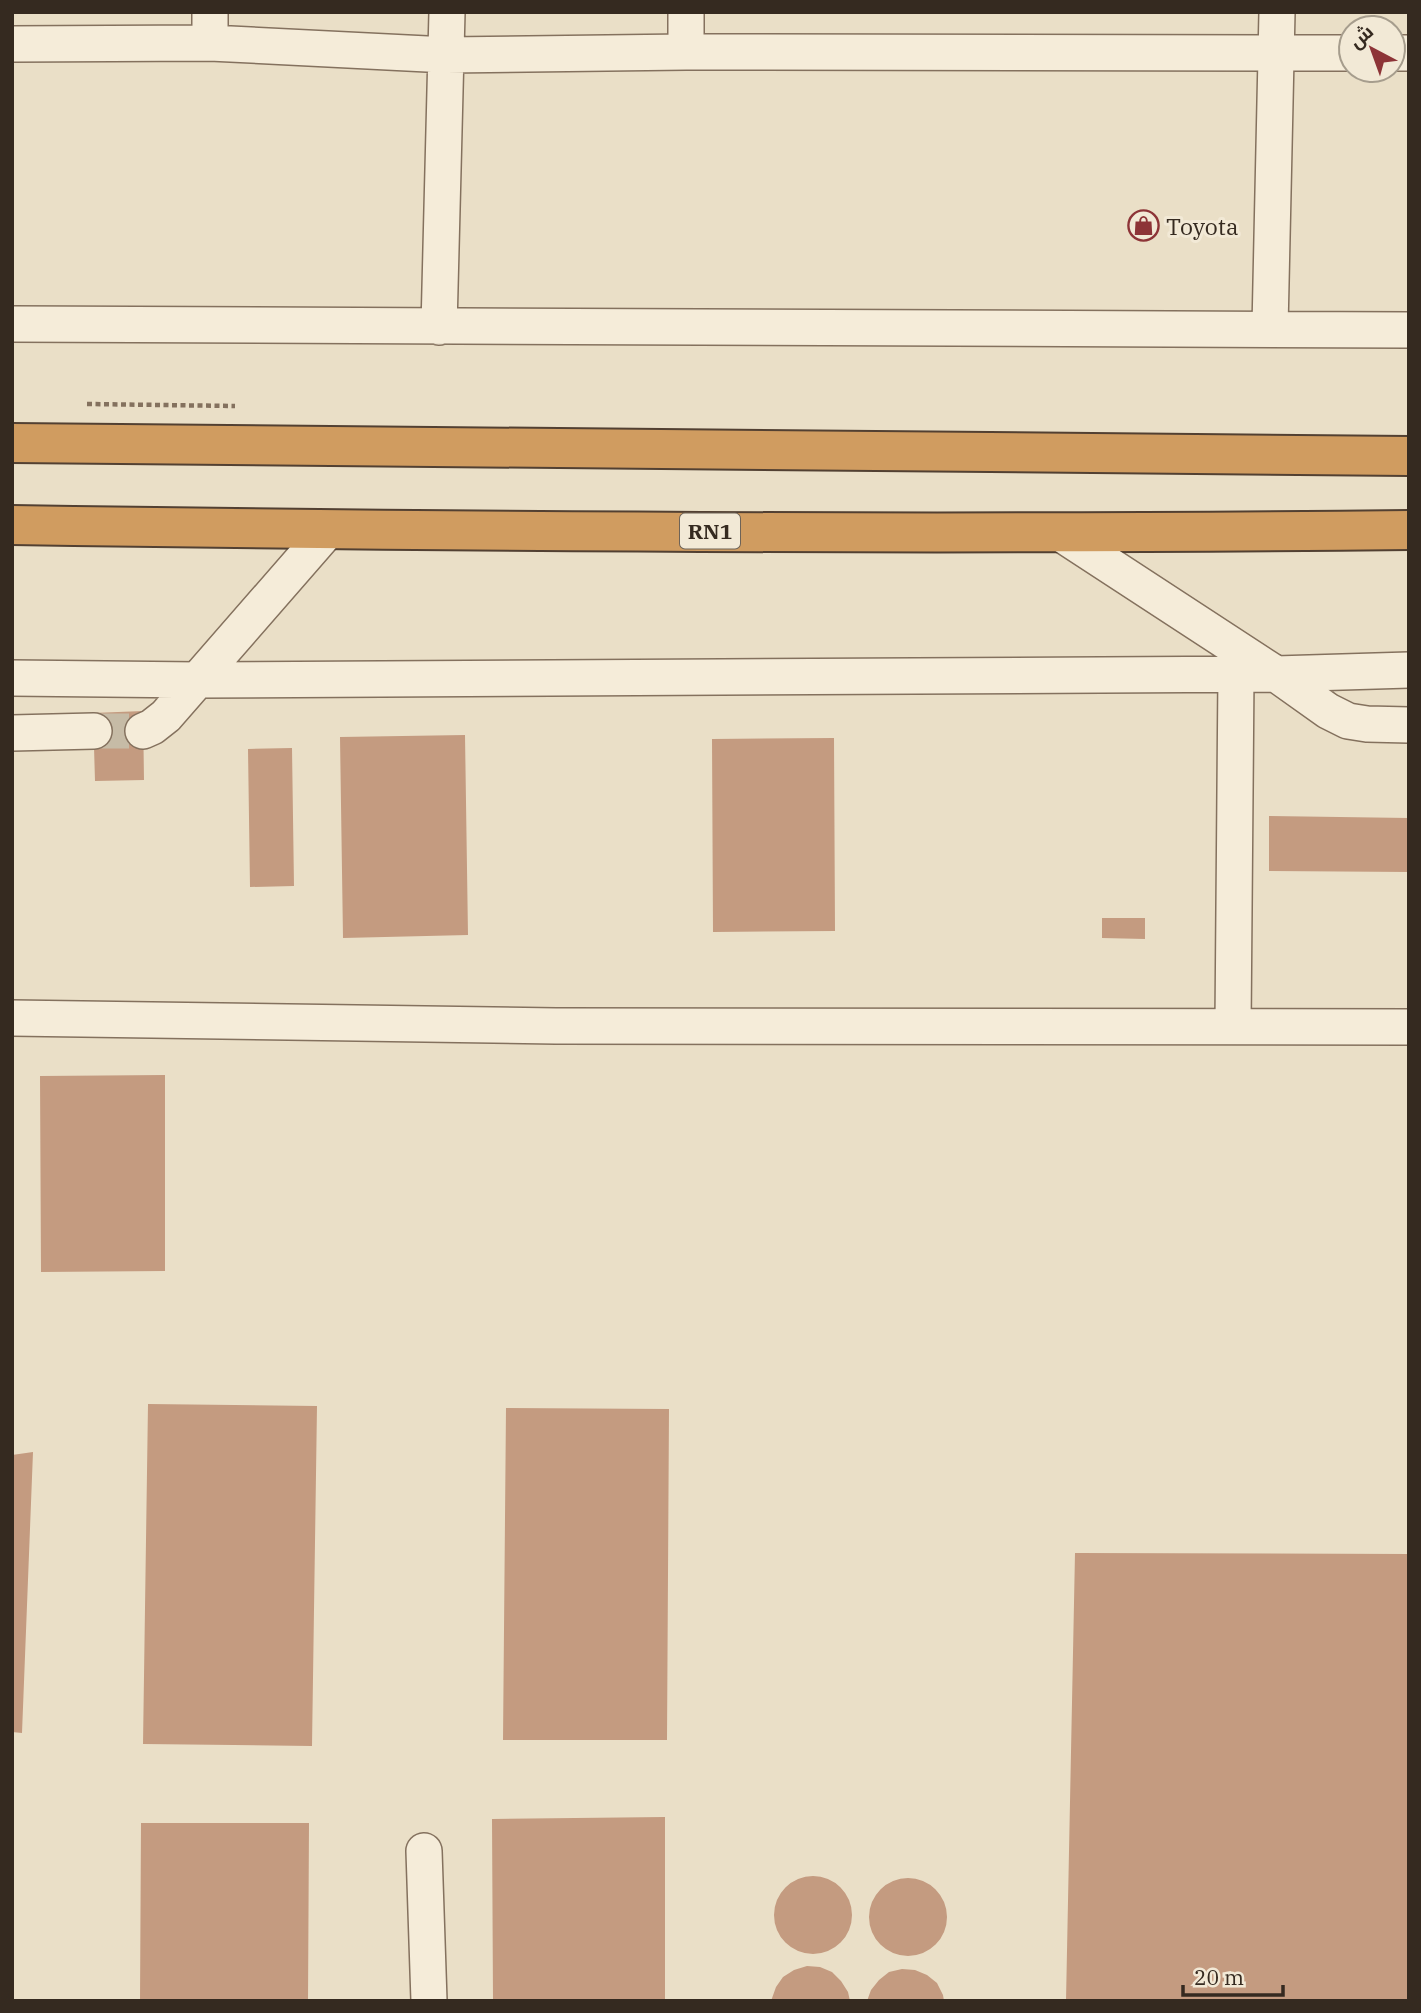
<svg xmlns="http://www.w3.org/2000/svg" width="1421" height="2013" font-family="'IBM Plex Serif',Cairo,serif">
<style>
.building{fill:#c49b80}
.lines{fill:none;stroke-linecap:round;stroke-linejoin:round}
.minor-tunnel{stroke:#c6bba6;stroke-width:35;stroke-dasharray:35 18;stroke-linecap:butt}
.minor-casing{stroke:#84715e;stroke-width:38}
.highway-casing{stroke:#524032;stroke-width:42}
.path{stroke:#84715e;stroke-width:4.5;stroke-dasharray:5 3.5;stroke-linecap:butt}
.minor{stroke:#f5ecd9;stroke-width:35}
.highway{stroke:#d09c60;stroke-width:38}
.labels{text-anchor:middle;dominant-baseline:central;stroke-width:6;stroke-linejoin:round;paint-order:stroke}
.shield{fill:#f2e9d6;stroke:#6e6357;stroke-width:2}
.shield-label{font-size:21px;font-weight:bold;fill:#352a20}
.poi-label{font-size:23px;fill:#352a20;stroke:#f2e9d6;text-anchor:start}
</style>
<rect width="100%" height="100%" fill="#eadfc7"/>
<path class="building" d="M143,711L144,780L95,781L93,713Z
M465,735L468,935L343,938L340,737Z
M834,738L835,931L713,932L712,739Z
M292,748L294,886L250,887L248,749Z
M1269,816L1409,818V872L1269,871Z
M1102,918H1145V939L1102,938Z
M165,1075V1271L41,1272L40,1076Z
M148,1404L317,1406L312,1746L143,1744Z
M506,1408L669,1409L667,1740H503Z
M33,1452L22,1733L12,1732V1455Z
M1075,1553L1409,1554V2001H1066Z
M665,1817V2001H493L492,1819Z
M141,1823H309L308,2001H140Z
M774 1915a39 39 0 1 1 78 0a39 39 0 1 1-78 0Z
M869 1917a39 39 0 1 1 78 0a39 39 0 1 1-78 0Z
M807,1966L820,1967L832,1972L841,1981L848,1992L850,2001H771L776,1987L783,1977L794,1970Z
M902,1969L915,1970L927,1975L937,1983L943,1995L944,2001H867L871,1990L879,1980L889,1972Z"/>
<g class="lines">
<path class="minor-tunnel" d="M94,731H143"/>
<defs>
<path id="minor" d="M210,43V12
M12,44L210,43L447,55L686,52L1351,53
M686,52V12
M1393,53H1409
M12,324L1409,330
M439,327L447,12
M1270,328L1277,12
M1060,533L1276,674L1328,711L1348,721L1367,724L1409,725
M12,678L198,680L1276,674L1409,670
M143,731L152,727L166,716L329,529
M12,733L94,731
M12,1018L556,1026L1409,1027
M1233,1026L1236,674
M424,1851L429,2001"/>
<path id="highway" d="M12,443L1409,456
M12,525C478,532 943,535 1409,530"/>
</defs>
<use href="#minor" class="minor-casing"/>
<use href="#highway" class="highway-casing"/>
<path class="path" d="M87,404L235,406"/>
<use href="#minor" class="minor"/>
<use href="#highway" class="highway"/>
</g>
<defs>
<symbol id="shop-ring" viewBox="-11 -11 22 22"><circle r="9.5" fill="#f2e9d6" stroke="#8d3437" stroke-width="1.5"/><path d="M-5-2.5h2.3a2.7 3.5 0 0 1 5.4 0H5L5.5 6h-11ZM-1.5-2.5h3a1.5 2.3 0 0 0-3 0Z" fill="#8d3437"/></symbol>
</defs>
<g fill-rule="evenodd">
<use href="#shop-ring" x="1126" y="208" width="35" height="35"/>
</g>
<g class="labels">
<rect class="shield" x="680" y="513.5" width="60" height="35" rx="5"/>
<g class="shield-label">
<text x="710" y="531">RN1</text>
</g>
<g class="poi-label">
<text x="1166" y="226">Toyota</text>
</g>
</g>
<rect width="1421" height="2013" fill="none" stroke="#352a20" stroke-width="28"/>
<g transform="translate(1372 49) rotate(319)"><circle r="33" fill="#f2e9d6" stroke="#a69d8d" stroke-width="2"/>
<path d="M0-5L12 26L0 18L-12 26Z" fill="#8d3437"/>
<text y="-10" font-size="19" font-weight="bold" text-anchor="middle" fill="#352a20">ش</text>
</g>
<path d="M1183 1985v10h100v-10" fill="none" stroke="#352a20" stroke-width="3.5"/>
<text x="1194" y="1985" font-size="21" fill="#352a20" stroke="#f2e9d6" stroke-width="5" paint-order="stroke">20 m</text>
</svg>
